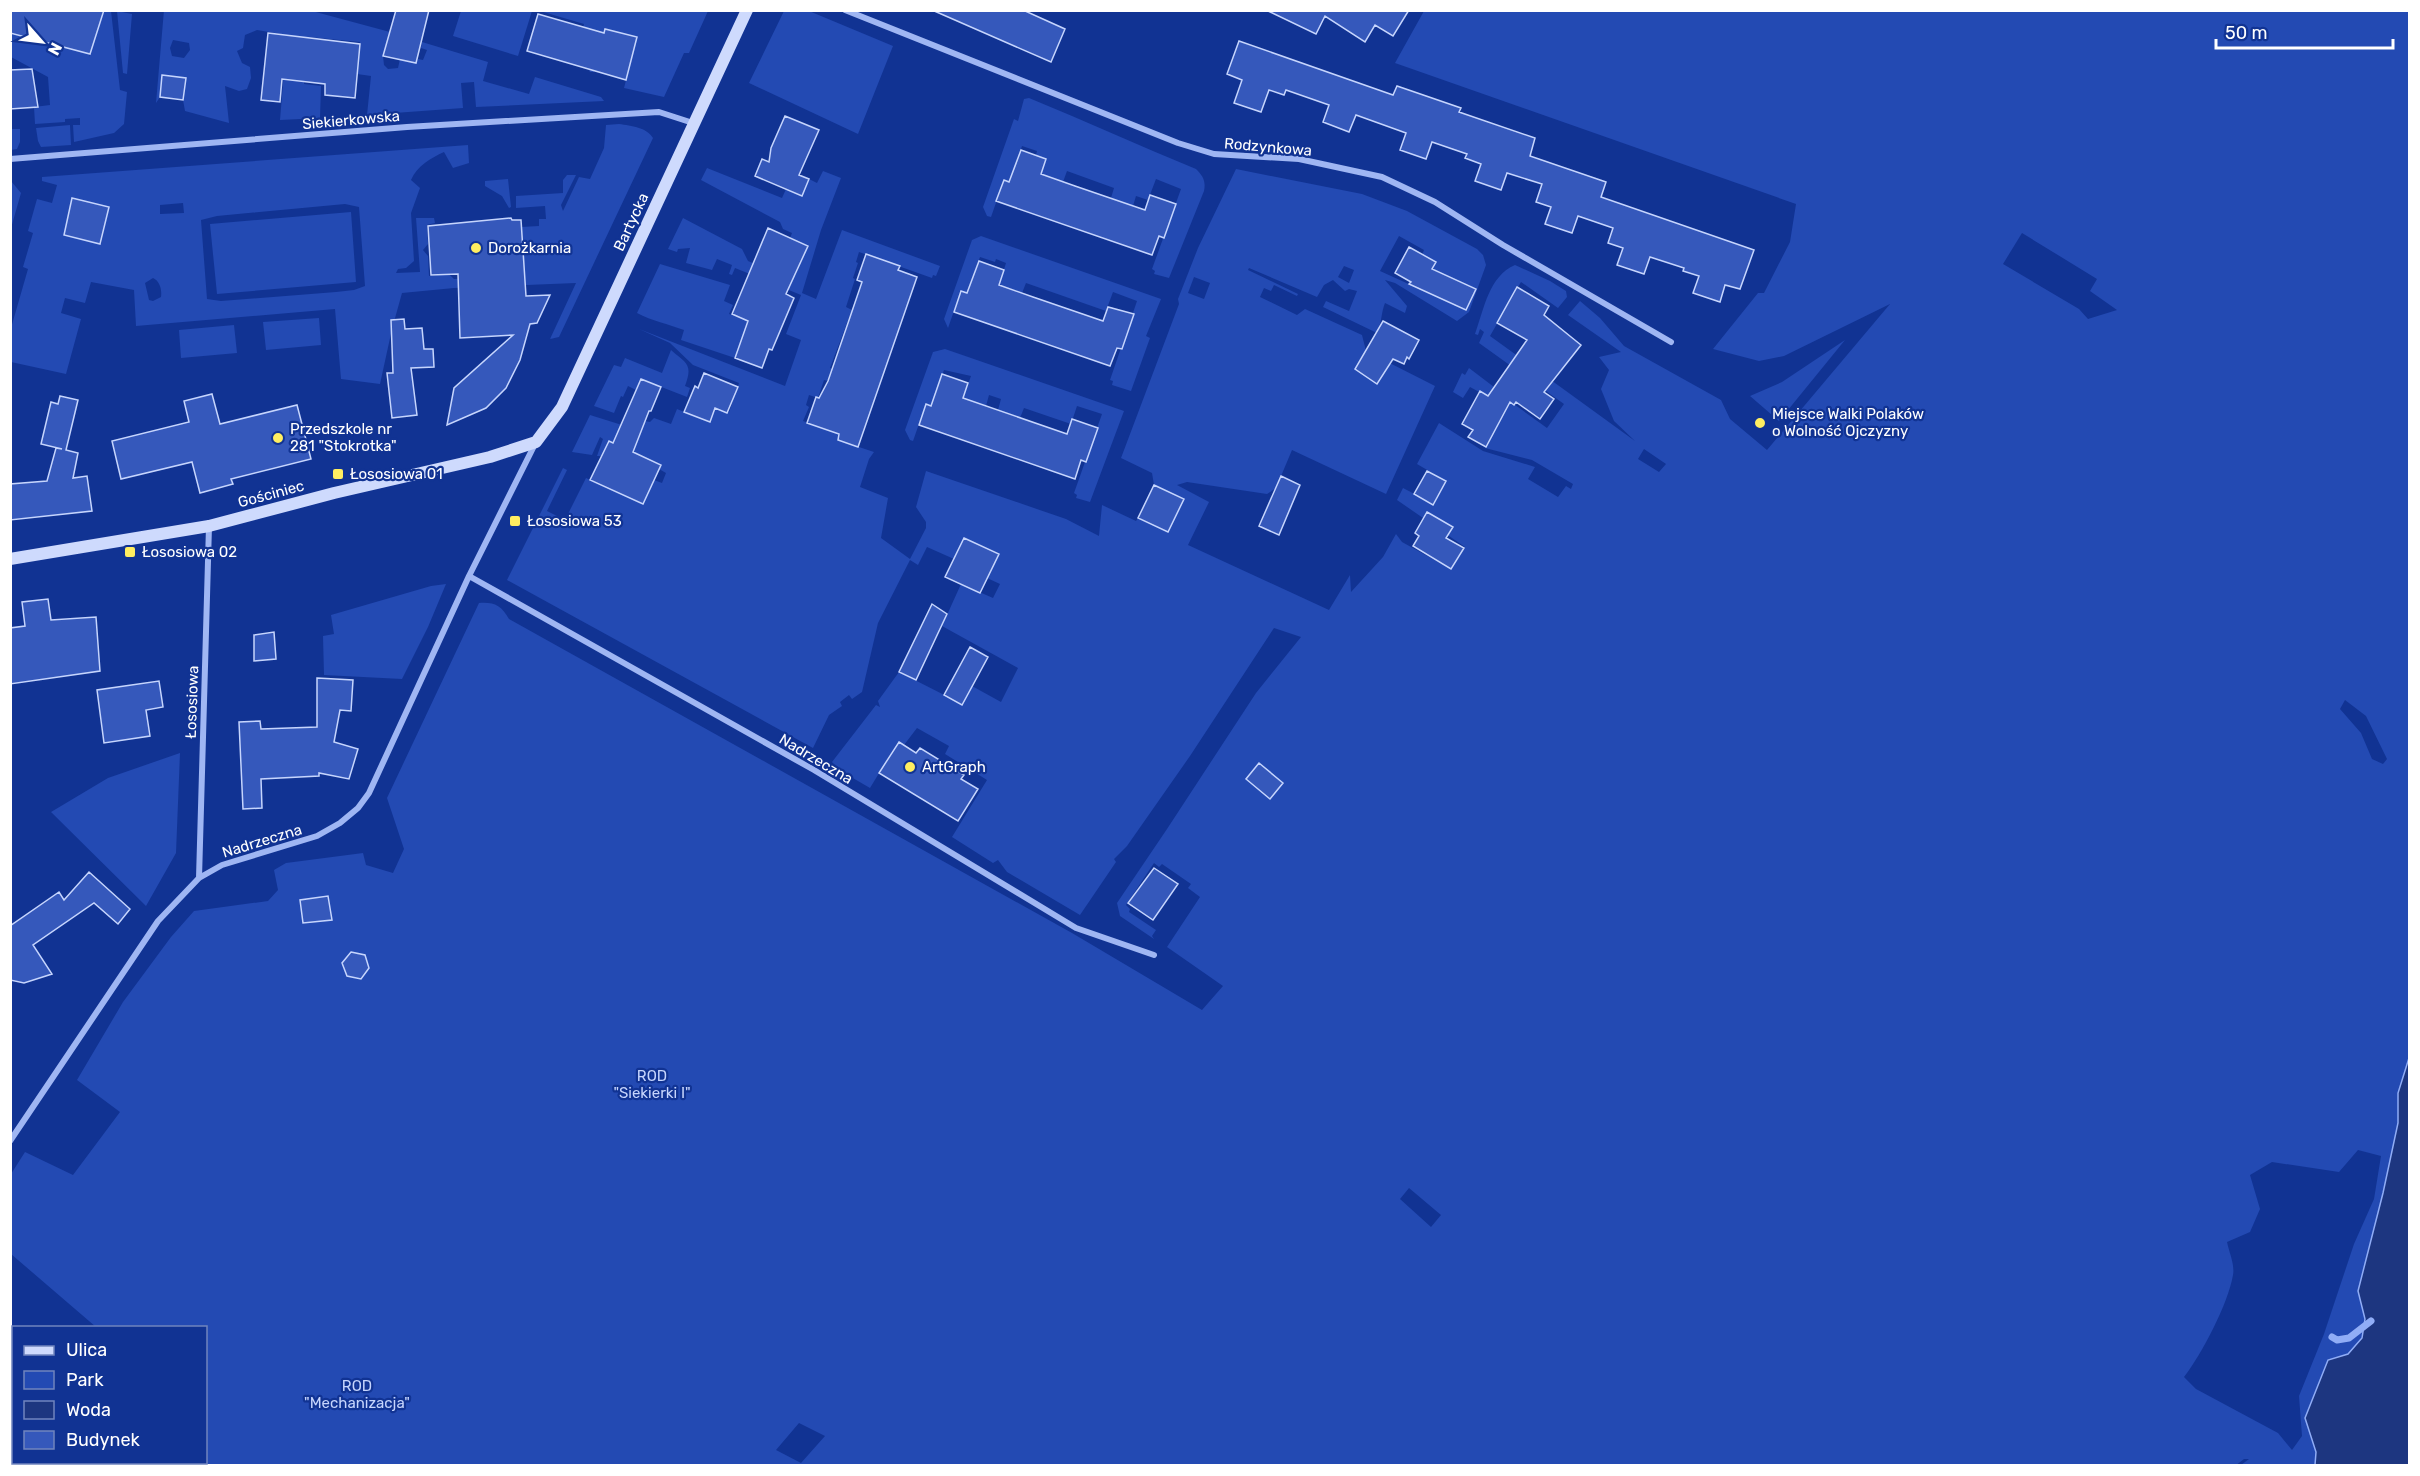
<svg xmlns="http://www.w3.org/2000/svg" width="2420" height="1476" font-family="Rubik,sans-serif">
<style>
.green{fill:#234ab3;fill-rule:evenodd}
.water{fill:#1d3680;stroke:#90adf6;stroke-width:1.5}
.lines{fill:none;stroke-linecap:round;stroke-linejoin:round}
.stream{stroke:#90adf6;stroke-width:7}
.building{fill:#3558bb;stroke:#c6d5fd;stroke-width:1.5}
.street{stroke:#9fb6f3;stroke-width:6}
.secondary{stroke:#cedafd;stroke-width:12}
.poi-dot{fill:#ffee61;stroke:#113393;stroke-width:2}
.labels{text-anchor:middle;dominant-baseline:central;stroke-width:4.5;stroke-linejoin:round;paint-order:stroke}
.street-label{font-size:15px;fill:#fff;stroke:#113393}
.poi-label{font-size:15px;fill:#fff;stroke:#113393;text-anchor:start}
.park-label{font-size:15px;fill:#c6d5fd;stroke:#113393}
</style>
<rect width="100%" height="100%" fill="#113393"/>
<path class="green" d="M164,10L312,11L390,32L383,56L384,65L388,69L398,68L400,59L416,63L418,59L423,60L427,50L421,48L422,42L488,62L483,81L529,94L535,77L601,97L604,101L476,107L474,82L461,83L463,108L367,115L371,76L357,74L360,42L309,37L304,84L321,86L320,118L280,120L287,35L257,30L245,35L243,48L237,51L242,63L250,67L251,78L247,89L239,91L225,86L229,123L185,111L183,100L186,79L162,76L160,97L156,103ZM173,40L189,43L190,50L184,58L172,56L170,48Z
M104,11H111L120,90L127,92L124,124L114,133L74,142L73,125H80V118L65,119V122L35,124L34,107L50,105L48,77L11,57L10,33L21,36L23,34L40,39L39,42L51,45L52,43L89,54V57Z
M117,11L132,14L127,74L123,73Z
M461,11H532L518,56L453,36Z
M540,11H708L689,53H684L664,97L624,88L637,37L605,29L594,72H590L578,48L584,24Z
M784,11H809L893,46L858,134L749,83Z
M1424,11H2409V1115L2378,1321L2355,1358L2323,1372L2305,1418L2316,1452L2315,1465H2241L2249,1459H2244L2235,1466H11L10,1426L13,1424L14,1462H206V1328L96,1327L11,1254V1174L25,1152L73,1175L120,1112L77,1080L123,1002L171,937L194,911L268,901L278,890L274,870L286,863L363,853L366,865L393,873L404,849L387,798L479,603C494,602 501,605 509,619L1072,933L1202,1010L1223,986L1167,947L1200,897L1188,888L1191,884L1162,864L1159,867L1154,863L1126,905L1130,909L1129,912L1156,930L1152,936L1154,939L1120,916L1117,903L1167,829L1256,693L1301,637L1274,628L1190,756L1127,846L1114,859L1116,862L1080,915L1007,872L998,860L993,863L952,837L987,780L945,754L949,746L917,728L904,745L898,742L870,788L839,770L832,762L876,705L880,707L878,701L899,672L962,704L972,686L1001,702L1018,668L942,626L961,584L993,598L1000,584L987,578L998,553L964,538L954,559L927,547L918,565L910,560L878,623L862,692L852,699L849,695L840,702L842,706L829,715L813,748L507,580L563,468L567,470L547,511L565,520L586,478L643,504L654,480L662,483L666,473L659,469L661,465L609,441L601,456H597L603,439L600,437L592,455L572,452L590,415L622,425L645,421L650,422L654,418L671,424L677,409L709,422L715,408L729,412L739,383L693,365L670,343L639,329L785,386L801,340L786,334L801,295L735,268L732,275L729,274L732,265L717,259L712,270L686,263L690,248L678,249L677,252L668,249L683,218L742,249L748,261L780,275L782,270L795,276L808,246L790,238L792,233L783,229L780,222L701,180L707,168L782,198L786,189L802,196L809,179L817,183L823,171L841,178L821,230L802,293L816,299L842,230L940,266L936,276L933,275L932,278L859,252L856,262L858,263L853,278L855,279L846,307L852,310L830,368L832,369L828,381L824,380L818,398L809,395L806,405L809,407L803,421L839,434L838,440L874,452L869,459L860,487L888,498L881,538L910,559L926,528V522L916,507L926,471L1066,519L1099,536L1102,505L1136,521L1138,518L1183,499L1154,485L1152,473L1121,458L1179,304L1178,299L1198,248L1236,169L1362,194L1407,211L1477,249L1483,255L1486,265L1469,312L1457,321L1395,283L1385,280L1407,306L1405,313L1385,303C1381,313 1382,322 1377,333L1323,307L1326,301L1349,311L1357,291L1349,289L1345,291L1333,280L1324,285L1317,297L1249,268L1248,270L1298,294L1297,296L1274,285L1271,291L1264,288L1260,297L1297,315L1305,309L1362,335L1366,351L1435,386L1386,494L1292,450L1276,488L1267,494L1187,482L1177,485L1209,502L1188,545L1329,610L1350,575L1351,592L1383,557L1396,534L1402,542L1451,569L1465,547L1397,500L1403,488L1434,504L1446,481L1417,464L1439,423L1483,451L1535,467L1528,479L1558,497L1566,486L1571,489L1573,484L1532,460L1485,448L1507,407L1470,387L1463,398L1453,392L1462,373L1465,375L1469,368L1494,387L1493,389L1547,428L1564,404L1479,343L1484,332L1480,329L1478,335L1475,334C1484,309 1489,276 1515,265L1550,281L1566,291L1567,297L1558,308L1521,282L1490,336L1635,441L1614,421L1601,389L1609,370L1599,357L1621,352L1568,315L1580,301L1600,318L1624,346L1721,400L1730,419L1767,450L1890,304L1784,356L1759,361L1713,349L1758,293H1764L1790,242L1796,204L1395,63ZM2022,233L2097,279L2090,291L2117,310L2088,319L2079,309L2003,264ZM1399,236L1424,250L1422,255L1432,269L1457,292L1461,282L1475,289L1466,310L1380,271ZM1344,266L1354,270L1349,283L1338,277ZM1194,277L1210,283L1204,299L1188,293ZM1644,449L1666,464L1659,472L1638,459ZM2345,700L2366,716L2387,759L2383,764L2372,759L2361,733L2340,709ZM2358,1150L2381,1156L2374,1199L2354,1244L2324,1334L2299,1396L2302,1436L2292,1450L2278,1433L2196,1389L2184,1377C2202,1354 2228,1304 2233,1275C2235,1265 2229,1252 2227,1242L2250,1232L2260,1209L2250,1175L2272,1162L2339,1172ZM1409,1188L1441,1215L1431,1227L1400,1199ZM799,1423L825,1436L801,1463L776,1450Z
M1029,98C1085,121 1140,146 1196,169C1203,176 1206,181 1204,191L1169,278L1154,274L1155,271L1152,269L1181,189L1156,179L1148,200L1136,196L1133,206L1111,198L1114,188L1067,171L1063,182L1041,174L1046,159L1036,155L1037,151L1022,146L1010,182L1004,180L991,217L987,216L983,207L1014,119L1018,121L1024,99Z
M619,124C632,126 646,127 653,138L559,337L550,339L576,283L454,288L402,293L392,329L380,384L341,379L335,309L136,326L134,290L91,282L85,303L65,298L61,313L81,319L66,374L11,362V328L28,269L23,267L33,233L28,231L37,199L52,203L57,185L42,181V177L468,145L469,163L453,168L444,152C431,158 417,166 411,180L420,188L411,213L414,261L406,268L398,269L396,273L420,272L416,218H434L435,223L427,225L428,244L423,250L428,256L429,276L449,274L454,279L501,276L521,227L539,226V219H546L545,206L516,208V196L563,193V180L567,175H576L561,205L563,211L579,177L590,179L604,148L606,125ZM72,198L109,207L101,244L64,235ZM183,203L184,213L160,214V205ZM345,204L359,207L365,286L354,290L336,292L221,301L207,299L201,220L217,216ZM153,278C160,281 162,290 161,297L153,301L149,300L145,283Z
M70,125L71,145L41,147L38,141L36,128Z
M11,129H20V142L17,149L11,150Z
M508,179L511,207L509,208L502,196L485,186V181Z
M11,181L21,193L11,228Z
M351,212L356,282L217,294L210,224Z
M981,236L1161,299L1146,336L1150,338L1131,391L1112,385L1113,381L1110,380L1137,301L1113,292L1106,311L1026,283L1022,293L999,285L1006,263L996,259L995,262L980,257L967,293L961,291L948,328L944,319L972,240Z
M660,264L730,285L724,301L733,305L729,314L748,321L735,358L681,340L684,330C668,324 652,321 637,313Z
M319,318L321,345L266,350L263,322Z
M234,325L237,353L181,358L179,330Z
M1845,340L1779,421L1750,396L1782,382Z
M945,349L1124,411L1090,502L1076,498L1077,495L1074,493L1102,414L1077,406L1071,424L1024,408L1020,418L998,410L1001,399L989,395L986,406L963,398L971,376L944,370L931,406L926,404L913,441L910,440L905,430L933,352Z
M671,350C687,364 693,364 685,386L690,388L687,397L641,379L636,390L628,386L623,397L621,396L614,413L594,406L614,365L621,367L625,358L662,373Z
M446,584L428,627L402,679L324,675L323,636L334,634L331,615L431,586Z
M180,753L176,853L146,906L51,812L108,778Z"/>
<path class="water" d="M2409,1058V1465H2315L2316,1452L2305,1418L2328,1360L2348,1354L2362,1338L2365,1319L2358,1291L2383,1193L2398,1123V1093Z"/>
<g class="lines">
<path class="stream" d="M2332,1337L2337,1340L2349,1338L2371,1321"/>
</g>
<path class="building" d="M10,10H104L90,54L10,33Z
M396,10H429L416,63L383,56Z
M932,10H1023L1065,29L1051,62Z
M1266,10H1409L1393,36L1375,25L1365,42L1325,16L1316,34Z
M538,14L604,33L605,29L637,37L626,80L527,51Z
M268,33L360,44L355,98L325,95V84L282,79L280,102L261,100Z
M1239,41L1393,95L1397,86L1461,108L1459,112L1535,138L1530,156L1606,182L1601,197L1754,250L1740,289L1725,285L1720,302L1693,293L1699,276L1683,271L1684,268L1650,257L1644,274L1617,265L1623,248L1608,243L1613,228L1578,216L1572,233L1545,224L1551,207L1536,202L1542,184L1507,173L1501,190L1475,181L1481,164L1465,158L1467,154L1432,142L1426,159L1400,150L1406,133L1356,115L1349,132L1323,122L1329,105L1286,90L1284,95L1269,90L1261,112L1234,103L1242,80L1227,74Z
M32,69L38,107L10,109V70Z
M162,75L186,78L183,100L160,97Z
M785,116L819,130L799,175L809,179L802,196L755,176L762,159L769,162L771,148Z
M1021,150L1046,159L1041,174L1075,186L1145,210L1150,195L1176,204L1164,238L1159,236L1152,255L996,201L1004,180L1009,182Z
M72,198L109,207L100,244L64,235Z
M511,218L512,220H521L526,296L550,295L537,323L530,324L520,360L506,388L486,408L447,425L454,388L513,335L460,338L458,274L431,275L428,226Z
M768,228L808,246L786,294L794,298L772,350L769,349L762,368L735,358L748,321L732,314Z
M1409,247L1436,262L1432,269L1476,289L1466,310L1409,284L1411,282L1395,273Z
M866,254L900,266L898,270L917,277L858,447L838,440L839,434L807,423L816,397L819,398L828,381L848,323L862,282L857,280Z
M979,261L1004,270L999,285L1033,297L1103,321L1108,307L1134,314L1122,349L1117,348L1110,366L954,312L961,291L967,293Z
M1517,287L1549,306L1544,315L1581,345L1544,392L1554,399L1540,419L1516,402L1514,405L1510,402L1486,447L1468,437L1473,430L1462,424L1480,391L1488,396L1527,340L1497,323Z
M404,319L405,329L422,328L424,349H433L434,367L411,368L417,415L392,418L387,373H393L391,320Z
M1383,321L1419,340L1409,359L1407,357L1404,364L1393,359L1377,384L1355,369Z
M704,373L738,387L727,413L715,408L710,422L684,412L695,386L698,388Z
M942,374L968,383L963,398L1067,434L1072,419L1098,428L1086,462L1081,460L1075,479L919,425L926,404L931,406Z
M641,379L661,387L651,411H649L633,452L661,465L643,504L590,480L609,441L613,443Z
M212,394L220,424L297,405L311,459L231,479L233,484L200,493L192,462L121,479L112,441L189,422L184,401Z
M60,396L78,400L66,450L78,453L73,478L87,476L92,511L10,520V484L47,481L56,448L62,449L41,444L51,402L58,404Z
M1427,471L1446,481L1433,505L1414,494Z
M1281,476L1300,485L1279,535L1259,526Z
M1154,485L1184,499L1168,532L1138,518Z
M1427,512L1453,527L1446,538L1464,548L1451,569L1413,546L1419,536L1415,533Z
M964,538L999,554L980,593L945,577Z
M48,599L51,620L96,617L100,671L10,684V628L25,626L22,602Z
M932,604L947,614L916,680L899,672Z
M274,632L276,659L254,661V635Z
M970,647L988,657L962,705L944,695Z
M317,678L353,680L351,711L340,710L334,742L358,749L349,779L319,773V776L261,779L262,808L243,809L239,722L260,721L261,729L317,727Z
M159,681L163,707L146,710L150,736L104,743L97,690Z
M899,742L916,753L920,748L964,775L961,779L978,789L958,821L879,773Z
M1259,763L1283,783L1270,799L1246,779Z
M1154,868L1178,884L1153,920L1128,903Z
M89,872L130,909L118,924L94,903L33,945L52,974L24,983L10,980V926L59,892L64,900Z
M328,896L332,920L303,923L300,900Z
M351,952L365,955L369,968L361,979L347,976L342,963Z"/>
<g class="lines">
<path class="street" d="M845,10L1178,143L1214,154L1299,159L1382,177L1435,202L1503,245L1671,342
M10,159L407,127L659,112L693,123
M469,576L814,770L1076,928L1154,955
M199,878L209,526
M10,1141L158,921L199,878L222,865L317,836L340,823L358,808L369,793L469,576L535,444"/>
<path class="secondary" d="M10,559L209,526L334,493L490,457L536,442L562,407L747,10"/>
</g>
<g class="poi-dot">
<circle cx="476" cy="248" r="6"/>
<circle cx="1760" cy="423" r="6"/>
<circle cx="278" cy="438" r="6"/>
<rect x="332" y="468" width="12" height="12" rx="3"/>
<rect x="509" y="515" width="12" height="12" rx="3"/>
<rect x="124" y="546" width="12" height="12" rx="3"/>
<circle cx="910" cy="767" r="6"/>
</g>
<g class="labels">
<g class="street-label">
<text transform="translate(351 120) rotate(-5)">Siekierkowska</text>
<text transform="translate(1268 147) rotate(5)">Rodzynkowa</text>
<text transform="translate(631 222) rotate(-65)">Bartycka</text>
<text transform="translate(271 494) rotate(-15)">Gościniec</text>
<text transform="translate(192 702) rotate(-88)">Łososiowa</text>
<text transform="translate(816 759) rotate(31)">Nadrzeczna</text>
<text transform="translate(262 841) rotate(-17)">Nadrzeczna</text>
</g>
<g class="poi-label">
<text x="488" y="248">Dorożkarnia</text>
<text x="1772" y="414">Miejsce Walki Polaków<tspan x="1772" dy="17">o Wolność Ojczyzny</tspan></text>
<text x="290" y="429">Przedszkole nr<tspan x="290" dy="17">281 "Stokrotka"</tspan></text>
<text x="350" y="474">Łososiowa 01</text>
<text x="527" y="521">Łososiowa 53</text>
<text x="142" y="552">Łososiowa 02</text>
<text x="922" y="767">ArtGraph</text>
</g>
<g class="park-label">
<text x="652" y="1076">ROD<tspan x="652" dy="17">"Siekierki I"</tspan></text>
<text x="357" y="1386">ROD<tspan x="357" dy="17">"Mechanizacja"</tspan></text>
</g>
</g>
<rect width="2420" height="1476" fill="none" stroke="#ffffff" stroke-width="24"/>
<rect x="12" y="1326" width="195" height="138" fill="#113393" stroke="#7085be" stroke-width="1.5"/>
<rect x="24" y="1346" width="30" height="9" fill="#cedafd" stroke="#7085be" stroke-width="1.5"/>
<text x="66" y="1356" font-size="18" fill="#ffffff">Ulica</text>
<rect x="24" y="1371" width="30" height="18" fill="#234ab3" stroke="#7085be" stroke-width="1.5"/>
<text x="66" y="1386" font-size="18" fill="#ffffff">Park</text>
<rect x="24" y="1401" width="30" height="18" fill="#1d3680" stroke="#7085be" stroke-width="1.5"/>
<text x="66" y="1416" font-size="18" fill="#ffffff">Woda</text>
<rect x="24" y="1431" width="30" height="18" fill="#3558bb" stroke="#7085be" stroke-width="1.5"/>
<text x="66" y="1446" font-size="18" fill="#ffffff">Budynek</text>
<g transform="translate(42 42) rotate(118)" stroke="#113393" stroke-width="4.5" paint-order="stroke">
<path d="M0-4.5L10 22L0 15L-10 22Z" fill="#ffffff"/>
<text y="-9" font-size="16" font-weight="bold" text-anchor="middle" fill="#ffffff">N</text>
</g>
<path d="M2216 39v9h177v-9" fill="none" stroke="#ffffff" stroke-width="3"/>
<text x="2225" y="39" font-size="18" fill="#ffffff" stroke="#113393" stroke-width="4.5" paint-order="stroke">50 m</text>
</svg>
